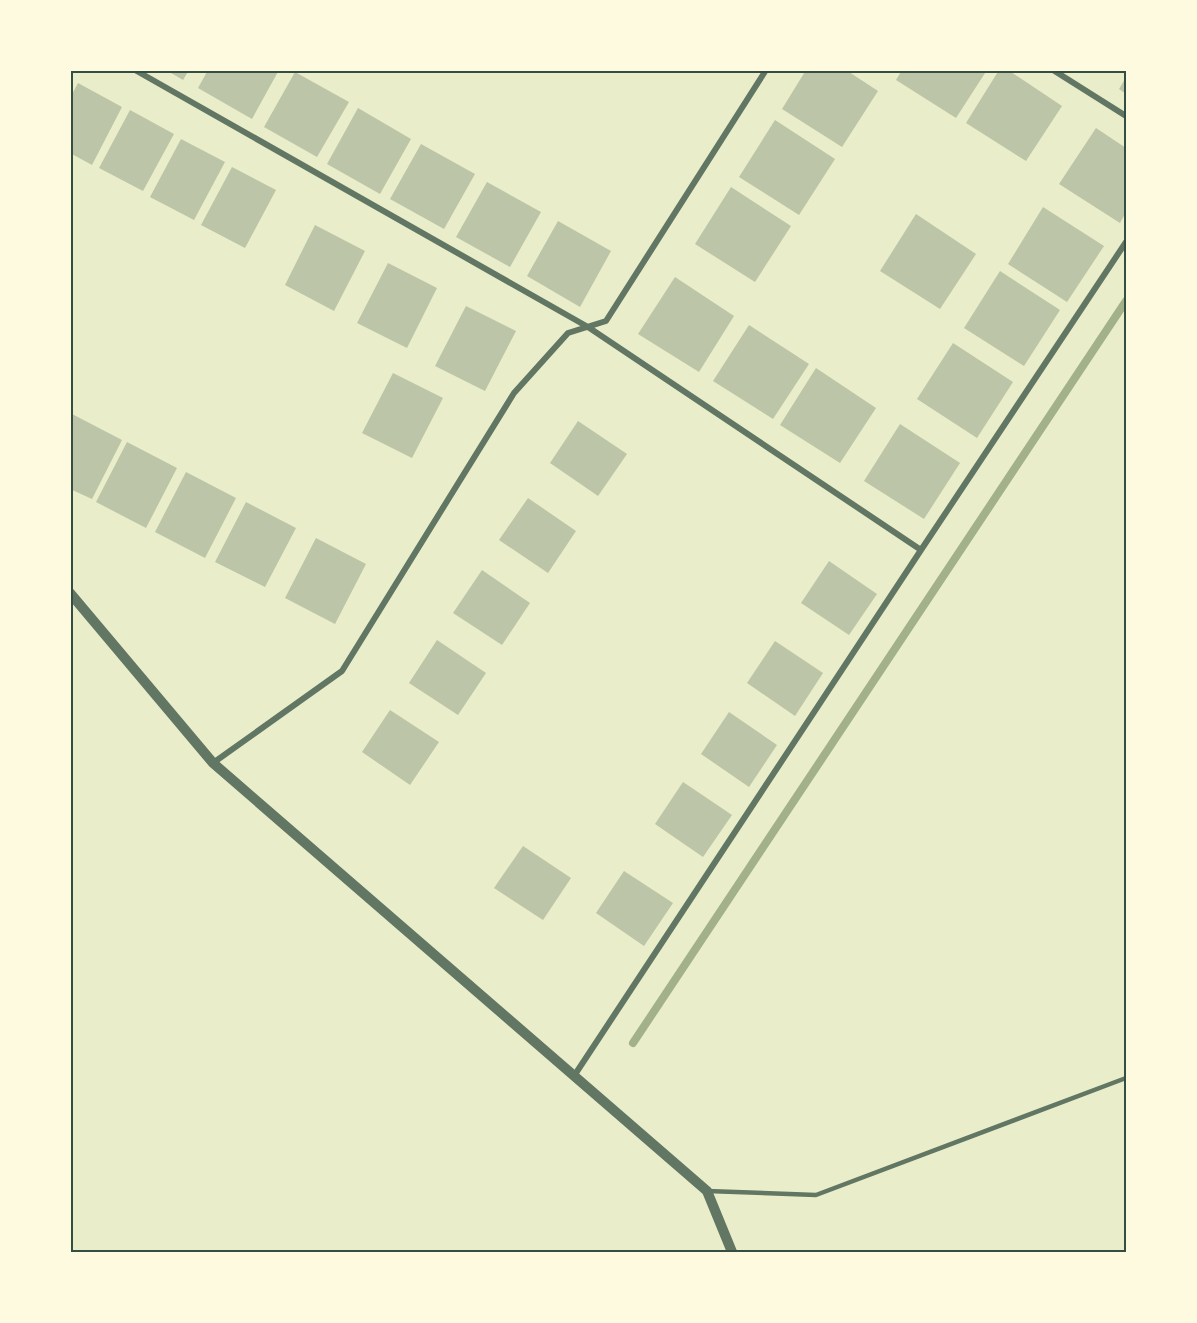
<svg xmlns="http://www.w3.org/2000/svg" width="1197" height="1323" font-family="'Open Sans',sans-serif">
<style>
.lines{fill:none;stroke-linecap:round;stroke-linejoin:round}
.stream{stroke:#a3b18a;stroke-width:8}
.building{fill:#bcc5a7}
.service{stroke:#617663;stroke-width:4.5}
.minor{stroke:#617663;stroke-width:6}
.tertiary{stroke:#617663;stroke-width:10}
.neatline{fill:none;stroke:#344e41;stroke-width:2}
</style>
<rect width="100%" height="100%" fill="#e9edc9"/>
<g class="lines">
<path class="stream" d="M633,1043L1126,301"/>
</g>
<path class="building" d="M166,70H189L183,80Z
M208,70H279L252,119L198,88Z
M806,70H846L878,91L842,147L782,109Z
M902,70H987L956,118L896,80Z
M999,70H1008L1062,106L1026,161L966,123Z
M295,72L349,102L317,157L264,127Z
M1126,77V94L1119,89Z
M78,83L122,107L92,165L70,153V98Z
M358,108L411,139L380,194L327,164Z
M130,110L174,134L143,191L99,168Z
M775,120L835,159L799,215L739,177Z
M1096,128L1126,148V212L1120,223L1059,184Z
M181,139L225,162L194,220L150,197Z
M421,144L475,174L444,229L390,199Z
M232,167L276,190L245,248L201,225Z
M487,182L541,212L510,267L456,237Z
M731,187L791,226L755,282L695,244Z
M1043,207L1104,246L1067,302L1008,264Z
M916,214L976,254L940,309L880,271Z
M558,221L611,251L580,307L527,276Z
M315,225L365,251L334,311L285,285Z
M388,263L437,288L407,348L357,323Z
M1000,271L1060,310L1024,366L964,328Z
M675,277L734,316L699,372L638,334Z
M466,306L516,331L485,391L435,366Z
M749,325L809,364L773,419L713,381Z
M953,343L1013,382L977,438L917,399Z
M816,368L876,408L840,463L780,425Z
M393,373L443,398L412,458L362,433Z
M72,414L122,440L92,499L70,489V417Z
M578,421L627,454L598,496L550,463Z
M900,424L960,463L924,519L864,481Z
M127,442L177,468L146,528L96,502Z
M186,472L236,498L205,558L155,532Z
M528,498L576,531L548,573L499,540Z
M246,502L296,528L265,587L215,562Z
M316,538L366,564L335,624L285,598Z
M829,561L877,594L849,635L801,603Z
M482,570L530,603L502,645L453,613Z
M437,640L486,673L458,715L409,683Z
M775,641L823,673L795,716L747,683Z
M390,710L439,742L410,785L362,752Z
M729,712L777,745L749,787L701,754Z
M683,782L732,815L703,857L655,824Z
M523,846L571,878L543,920L494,888Z
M624,871L673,903L644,946L596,913Z"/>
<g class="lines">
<path class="service" d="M707,1191L816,1195L1126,1078"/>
<path class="minor" d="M135,70L588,327L921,550
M1053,70L1126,116
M213,763L342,671L514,393L568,333L606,321L766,70
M574,1076L921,550L1126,242"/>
<path class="tertiary" d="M70,593L213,763L707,1191L732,1252"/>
</g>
<rect width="1197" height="1323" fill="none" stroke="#fefae0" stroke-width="144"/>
<rect x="72" y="72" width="1053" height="1179" class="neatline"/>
</svg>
